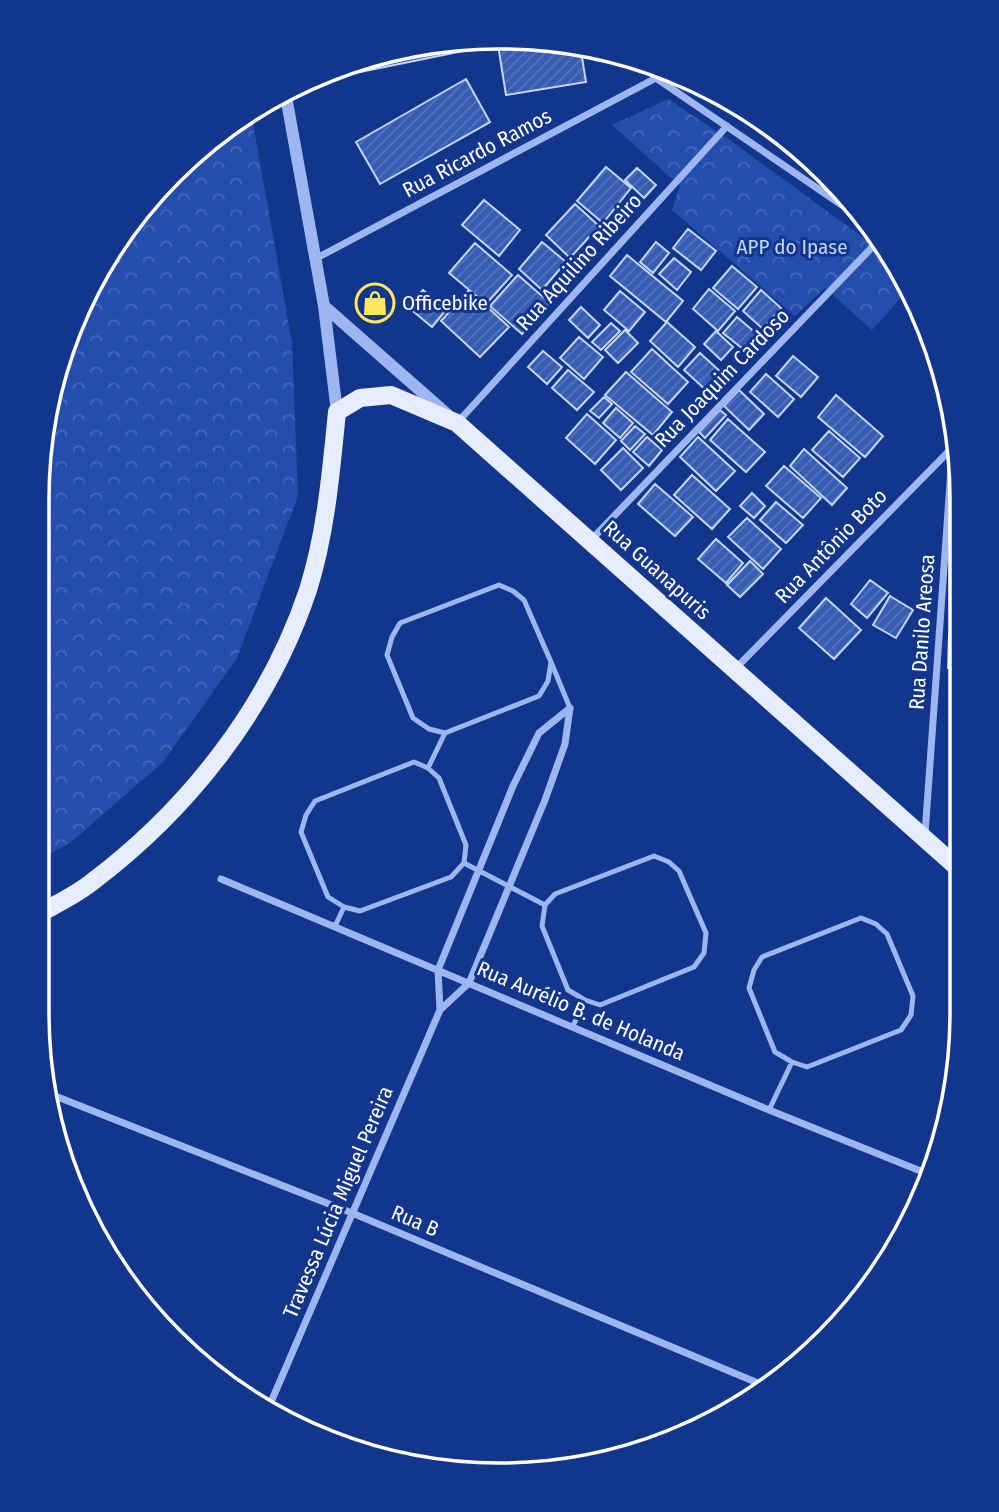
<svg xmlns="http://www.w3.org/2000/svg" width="999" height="1512" font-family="'Fira Sans Condensed',sans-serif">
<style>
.forest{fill:url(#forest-crowns)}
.building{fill:url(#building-hatch);stroke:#c4d5fc;stroke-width:2}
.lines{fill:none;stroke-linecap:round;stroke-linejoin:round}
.service{stroke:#9db6f1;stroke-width:5}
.minor{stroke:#9db6f1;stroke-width:7}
.tertiary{stroke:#9db6f1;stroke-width:12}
.primary{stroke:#e7ecff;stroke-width:18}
.labels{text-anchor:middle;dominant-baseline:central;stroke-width:6;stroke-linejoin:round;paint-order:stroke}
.street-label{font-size:21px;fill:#fff;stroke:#13368d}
.park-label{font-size:21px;fill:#c4d5fc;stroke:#13368d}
.poi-label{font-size:21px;fill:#fff;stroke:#13368d;text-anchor:start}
.rim{fill:none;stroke:#fff;stroke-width:3.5}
</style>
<defs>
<pattern id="forest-crowns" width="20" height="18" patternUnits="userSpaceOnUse" patternTransform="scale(1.75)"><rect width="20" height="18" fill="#254eac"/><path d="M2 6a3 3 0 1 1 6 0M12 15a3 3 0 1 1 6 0" fill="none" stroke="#4669b8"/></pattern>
<pattern id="building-hatch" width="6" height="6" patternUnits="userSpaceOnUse" patternTransform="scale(1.75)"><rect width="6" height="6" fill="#375cb4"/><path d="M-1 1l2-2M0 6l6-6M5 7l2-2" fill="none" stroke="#5574bf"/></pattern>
</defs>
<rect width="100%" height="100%" fill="#13368d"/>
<path class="forest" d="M668,99L730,140L865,239L880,255L905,293L872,330L825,288L795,316L672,210L680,186L612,125Z
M251,112L292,343L298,496L237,658L163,762L70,843L38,860L41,439L84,295L152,194L218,132Z"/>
<path class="building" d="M470,38H482L483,47L340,76L338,68L380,52Z
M497,39L560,41L580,45L586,82L506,95Z
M466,79L490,122L380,184L356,142Z
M606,167L631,188L603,223L577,201Z
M637,168L656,185L644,198L625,180Z
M484,200L520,230L499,256L462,225Z
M575,204L599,226L570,258L546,235Z
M688,229L716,251L701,270L673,248Z
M542,242L566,262L542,290L519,269Z
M656,242L669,253L653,273L640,262Z
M475,243L512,275L486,304L449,273Z
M627,255L683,301L666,322L610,276Z
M674,258L691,272L677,290L659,274Z
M732,266L757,287L738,309L713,288Z
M518,275L550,303L522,334L490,306Z
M709,289L735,311L718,331L693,309Z
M423,290L446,310L432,327L408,307Z
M469,290L509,327L480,357L441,321Z
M761,290L781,308L763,329L743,311Z
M620,291L645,312L629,331L604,310Z
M581,307L600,325L588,338L569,320Z
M737,317L757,334L743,349L723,333Z
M667,322L695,347L678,367L650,341Z
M611,323L620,331L601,350L592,342Z
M625,330L638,343L618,363L605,350Z
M716,331L733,347L721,360L704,344Z
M579,337L603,357L584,379L560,358Z
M652,349L688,382L668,404L631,372Z
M543,351L562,367L547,384L528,367Z
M700,353L723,374L707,391L684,370Z
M793,356L818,377L801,397L776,376Z
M568,370L594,392L577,410L552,388Z
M626,372L672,412L653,435L605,395Z
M766,374L794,399L778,417L750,392Z
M739,390L764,414L749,430L724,406Z
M836,395L883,436L865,457L818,417Z
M604,397L612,404L599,418L590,411Z
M616,408L633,423L620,438L603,423Z
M720,410L726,415L705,438L699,432Z
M587,414L616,440L595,464L566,438Z
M728,419L765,452L746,472L710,440Z
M635,426L645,434L630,450L621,441Z
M829,431L860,458L843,477L812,450Z
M647,437L662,450L649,466L633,452Z
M698,437L735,471L716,491L680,457Z
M623,448L643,468L621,490L601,470Z
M804,449L847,488L832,505L790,466Z
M956,463H960L961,470V502L953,501Z
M784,466L821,498L803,518L766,486Z
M692,475L730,509L712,529L674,495Z
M655,484L693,517L675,536L638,504Z
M752,493L765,506L754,518L740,506Z
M776,502L803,525L786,543L760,520Z
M953,508H961V530H953Z
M747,518L781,549L763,569L728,537Z
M951,537H961V563L952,564Z
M716,539L743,563L726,583L698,559Z
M750,561L763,574L740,597L727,585Z
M870,580L888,593L867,618L851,604Z
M890,596L913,610L896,638L873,625Z
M826,598L861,630L834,659L799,628Z
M949,635L960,636V668H948Z
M960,688V717L954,718L952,689Z
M951,721H960V749L953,750Z"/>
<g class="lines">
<path class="service" d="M499,585L513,591L524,600L551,662L548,681L539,696L445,733L429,729L413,718L387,655L392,637L400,623Z
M551,662L570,708
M414,762L428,768L439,778L466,845L464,863L451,877L360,911L344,907L328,897L301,832L306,815L315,801Z
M428,768L445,733
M654,856L669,862L679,871L706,933L704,953L694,967L600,1005L585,1000L568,990L542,926L545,905L555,894Z
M464,863L545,905
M861,918L876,924L887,934L913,996L911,1015L901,1030L807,1067L792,1062L775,1052L749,988L754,970L762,957Z
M335,926L344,907
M573,1026L585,1000
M769,1110L792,1062"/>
<path class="minor" d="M652,63L656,78L871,225
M315,259L656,78
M457,423L727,126
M591,540L880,239
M735,669L952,448
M925,834L954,427
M221,879L769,1110L928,1174
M440,1010L469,983L545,800L565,744L570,708
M50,1094L352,1213L765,1386
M268,1409L440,1010L438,970L513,786L539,733L570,708"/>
<path class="tertiary" d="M285,91L324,306L337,412
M324,306L448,415"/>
<path class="primary" d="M37,915C56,904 76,895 92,882C189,809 269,707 308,590C326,533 331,472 337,412L360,398L391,395L457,423L959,869"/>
</g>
<defs>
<symbol id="shop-ring" viewBox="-11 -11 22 22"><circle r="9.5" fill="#13368d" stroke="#ffe85d" stroke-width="1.5"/><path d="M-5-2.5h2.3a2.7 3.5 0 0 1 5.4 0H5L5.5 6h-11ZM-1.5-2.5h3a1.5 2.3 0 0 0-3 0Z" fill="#ffe85d"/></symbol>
</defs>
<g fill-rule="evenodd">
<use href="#shop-ring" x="353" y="281" width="44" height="44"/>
</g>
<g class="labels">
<g class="street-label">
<text transform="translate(477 153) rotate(-28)">Rua Ricardo Ramos</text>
<text transform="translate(579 262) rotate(-48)">Rua Aquilino Ribeiro</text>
<text transform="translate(722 378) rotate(-46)">Rua Joaquim Cardoso</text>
<text transform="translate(831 546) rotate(-46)">Rua Antônio Boto</text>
<text transform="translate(657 570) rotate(42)">Rua Guanapuris</text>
<text transform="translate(922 632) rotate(-86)">Rua Danilo Areosa</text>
<text transform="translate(581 1011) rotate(23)">Rua Aurélio B. de Holanda</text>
<text transform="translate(338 1202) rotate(-67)">Travessa Lúcia Miguel Pereira</text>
<text transform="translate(415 1221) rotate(23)">Rua B</text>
</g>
<g class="park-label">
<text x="792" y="247">APP do Ipase</text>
</g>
<g class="poi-label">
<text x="402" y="303">Officebike</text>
</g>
</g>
<path d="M0 0H999V1512H0ZM499 49H500A450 450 0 0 1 950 499V1013A450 450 0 0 1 500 1463H499A450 450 0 0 1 49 1013V499A450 450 0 0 1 499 49Z" fill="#13368d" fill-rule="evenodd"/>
<path class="rim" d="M499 49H500A450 450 0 0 1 950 499V1013A450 450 0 0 1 500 1463H499A450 450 0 0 1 49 1013V499A450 450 0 0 1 499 49Z"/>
</svg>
